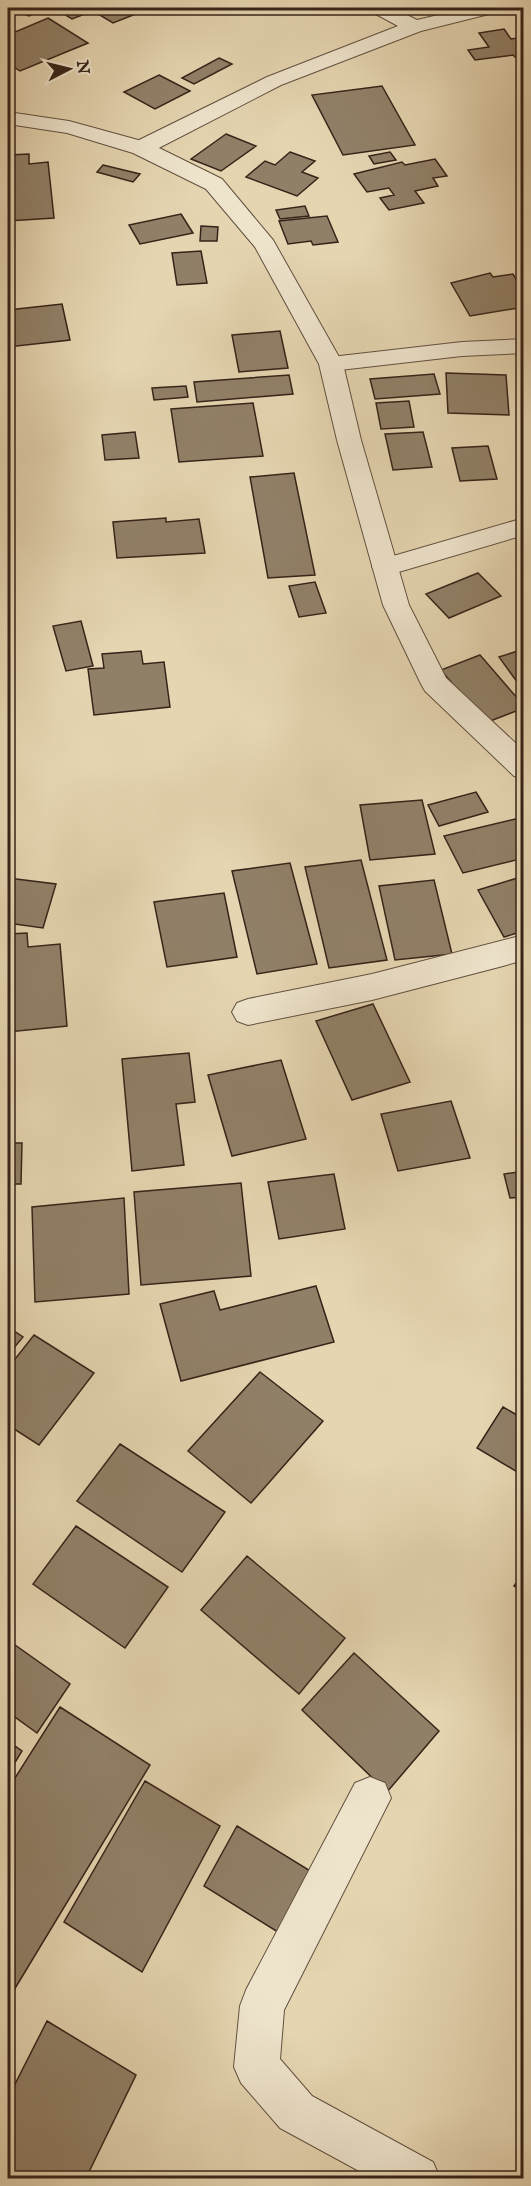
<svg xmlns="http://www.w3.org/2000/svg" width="531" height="2186" font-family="'IM FELL English',serif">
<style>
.building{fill:#918068;stroke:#362319;stroke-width:1.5}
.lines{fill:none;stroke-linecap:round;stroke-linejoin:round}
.minor-casing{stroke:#62503f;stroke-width:2}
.tertiary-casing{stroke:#62503f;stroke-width:2}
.minor{fill:#eee4cc;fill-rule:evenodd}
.tertiary{fill:#eee4cc;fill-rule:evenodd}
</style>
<rect width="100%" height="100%" fill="#e5d5b1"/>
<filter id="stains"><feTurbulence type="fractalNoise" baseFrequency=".00333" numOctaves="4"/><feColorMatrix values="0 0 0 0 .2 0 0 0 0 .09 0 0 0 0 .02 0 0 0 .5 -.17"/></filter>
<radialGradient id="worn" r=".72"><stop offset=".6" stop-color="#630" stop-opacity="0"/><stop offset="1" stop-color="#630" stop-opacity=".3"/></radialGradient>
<path class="building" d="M10,8H45L29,16Z
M54,8H87L93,11L72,19Z
M102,8H151L113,23L93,11Z
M48,18L88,43L20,71L8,63V35Z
M504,29L511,39L524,37V56L515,57L513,55L475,60L468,50L489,47L479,33Z
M219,58L232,64L194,84L182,78Z
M159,75L190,91L155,109L124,92Z
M382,86L415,145L343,155L312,95Z
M226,134L256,146L221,171L191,159Z
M290,152L315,161L302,172L318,178L297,196L246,177L265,161L275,165Z
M390,152L396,160L374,164L369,156Z
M29,154V164L48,162L54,218L8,221V155Z
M435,159L447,176L433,178L438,186L415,191L424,203L389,210L380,198L394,195L389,188L367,192L354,174L402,162L405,165Z
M103,165L140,174L133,182L97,172Z
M305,206L309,216L280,219L276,210Z
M181,214L193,233L140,244L129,225Z
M327,216L338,242L313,245L311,241L288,244L279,221Z
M201,226L218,227L217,241H200Z
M201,251L207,283L177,285L172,253Z
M490,273L493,277L513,274L519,284H524V307L470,316L451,283Z
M62,304L70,340L8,347V310Z
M280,331L288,368L239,372L232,335Z
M446,373L506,375L509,415L448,413Z
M434,374L440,394L375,399L370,379Z
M289,375L293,394L197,402L194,382Z
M186,386L188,397L154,400L152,388Z
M409,401L414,427L381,429L376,403Z
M253,403L263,456L179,462L171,409Z
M135,432L139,458L105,460L102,435Z
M423,432L432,467L393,470L385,434Z
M488,446L497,479L460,481L452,448Z
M294,473L315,575L268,578L250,477Z
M166,518V522L199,519L205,553L117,558L113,522Z
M478,573L501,596L449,618L426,594Z
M315,582L326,613L299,617L289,586Z
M81,621L93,666L66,671L53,626Z
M524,649V690H523L499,657Z
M141,651L143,664L164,662L170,707L94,715L88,669L104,668L102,654Z
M480,655L524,706V708L485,723L441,670Z
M476,792L488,812L439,826L428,805Z
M422,800L435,854L370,860L360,805Z
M524,817V858L463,873L444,836Z
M361,860L387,960L329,968L305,867Z
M290,863L317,964L257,974L232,871Z
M524,876V931L504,937L478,890Z
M8,878L56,884L43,928L8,923Z
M434,880L452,954L395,960L379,886Z
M224,893L237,957L167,967L154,902Z
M27,933L28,947L60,944L67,1026L8,1032V934Z
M373,1004L410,1082L352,1100L316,1021Z
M189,1053L195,1102L176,1104L184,1165L132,1171L122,1059Z
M281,1060L306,1139L232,1156L208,1075Z
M451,1101L470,1158L398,1171L381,1114Z
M8,1143H22L21,1184H8Z
M524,1171V1197L510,1198L504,1174Z
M334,1174L345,1229L279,1239L268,1182Z
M241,1183L251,1276L141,1285L134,1192Z
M124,1198L129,1294L35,1302L32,1207Z
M316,1286L334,1342L181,1381L160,1304L214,1291L220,1310Z
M8,1327L23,1337L8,1355Z
M34,1335L94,1373L39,1445L8,1425V1368Z
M260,1372L323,1421L251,1503L188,1451Z
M503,1407L524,1419V1476L477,1448Z
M120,1444L225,1512L182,1572L77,1501Z
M76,1526L168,1587L125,1648L33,1584Z
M247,1556L345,1638L299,1694L201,1610Z
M524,1571V1592L514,1586Z
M8,1640L70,1684L37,1733L8,1712Z
M354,1653L439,1731L387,1792L302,1710Z
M60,1707L150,1765L8,2000V1789Z
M8,1741L22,1751L8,1774Z
M145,1781L220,1826L142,1972L64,1922Z
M237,1826L312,1872L281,1934L204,1886Z
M47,2021L136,2075L86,2178H8V2098Z"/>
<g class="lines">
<defs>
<path id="minor" d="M370,8H393L417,20L468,8H500L497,12L421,31L281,85L149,153L141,154L133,153L130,148L133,143L267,77L398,26L372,12Z
M524,339V353L462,356L331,371L323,369L319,364L323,359L331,357L462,342Z
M524,518V535L385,576L376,573L372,567L376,561Z
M524,935V960L503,966L372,1000L248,1025L237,1021L232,1012L237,1003L248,999L372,974Z
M370,1777L385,1783L391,1798L284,2010L280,2059L312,2096L433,2162L440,2178H372L280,2128L241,2083L234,2067L240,2006L246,1990L355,1783Z"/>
<path id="tertiary" d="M8,112L69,121L149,143L222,179L273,240L343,364L361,440L409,605L446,678L524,751V779L514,776L425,691L421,684L383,605L337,440L319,364L255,247L206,189L133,153L67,133L8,124Z"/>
</defs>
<use href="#minor" class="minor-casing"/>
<use href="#tertiary" class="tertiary-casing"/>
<use href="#minor" class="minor"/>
<use href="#tertiary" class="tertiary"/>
</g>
<rect width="531" height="2186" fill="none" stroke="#e5d5b1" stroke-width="30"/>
<rect x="9" y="9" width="513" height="2168" fill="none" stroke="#362319" stroke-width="3"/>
<rect x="15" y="15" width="501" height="2156" fill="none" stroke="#362319" stroke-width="1.5"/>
<g transform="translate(69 69) rotate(83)" stroke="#eee4cc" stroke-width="4.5" paint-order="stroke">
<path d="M0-4.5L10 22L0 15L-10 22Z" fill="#362319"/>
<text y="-9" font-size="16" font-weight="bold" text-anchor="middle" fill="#362319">N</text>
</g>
<rect width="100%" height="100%" filter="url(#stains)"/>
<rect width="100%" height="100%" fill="url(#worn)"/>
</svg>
